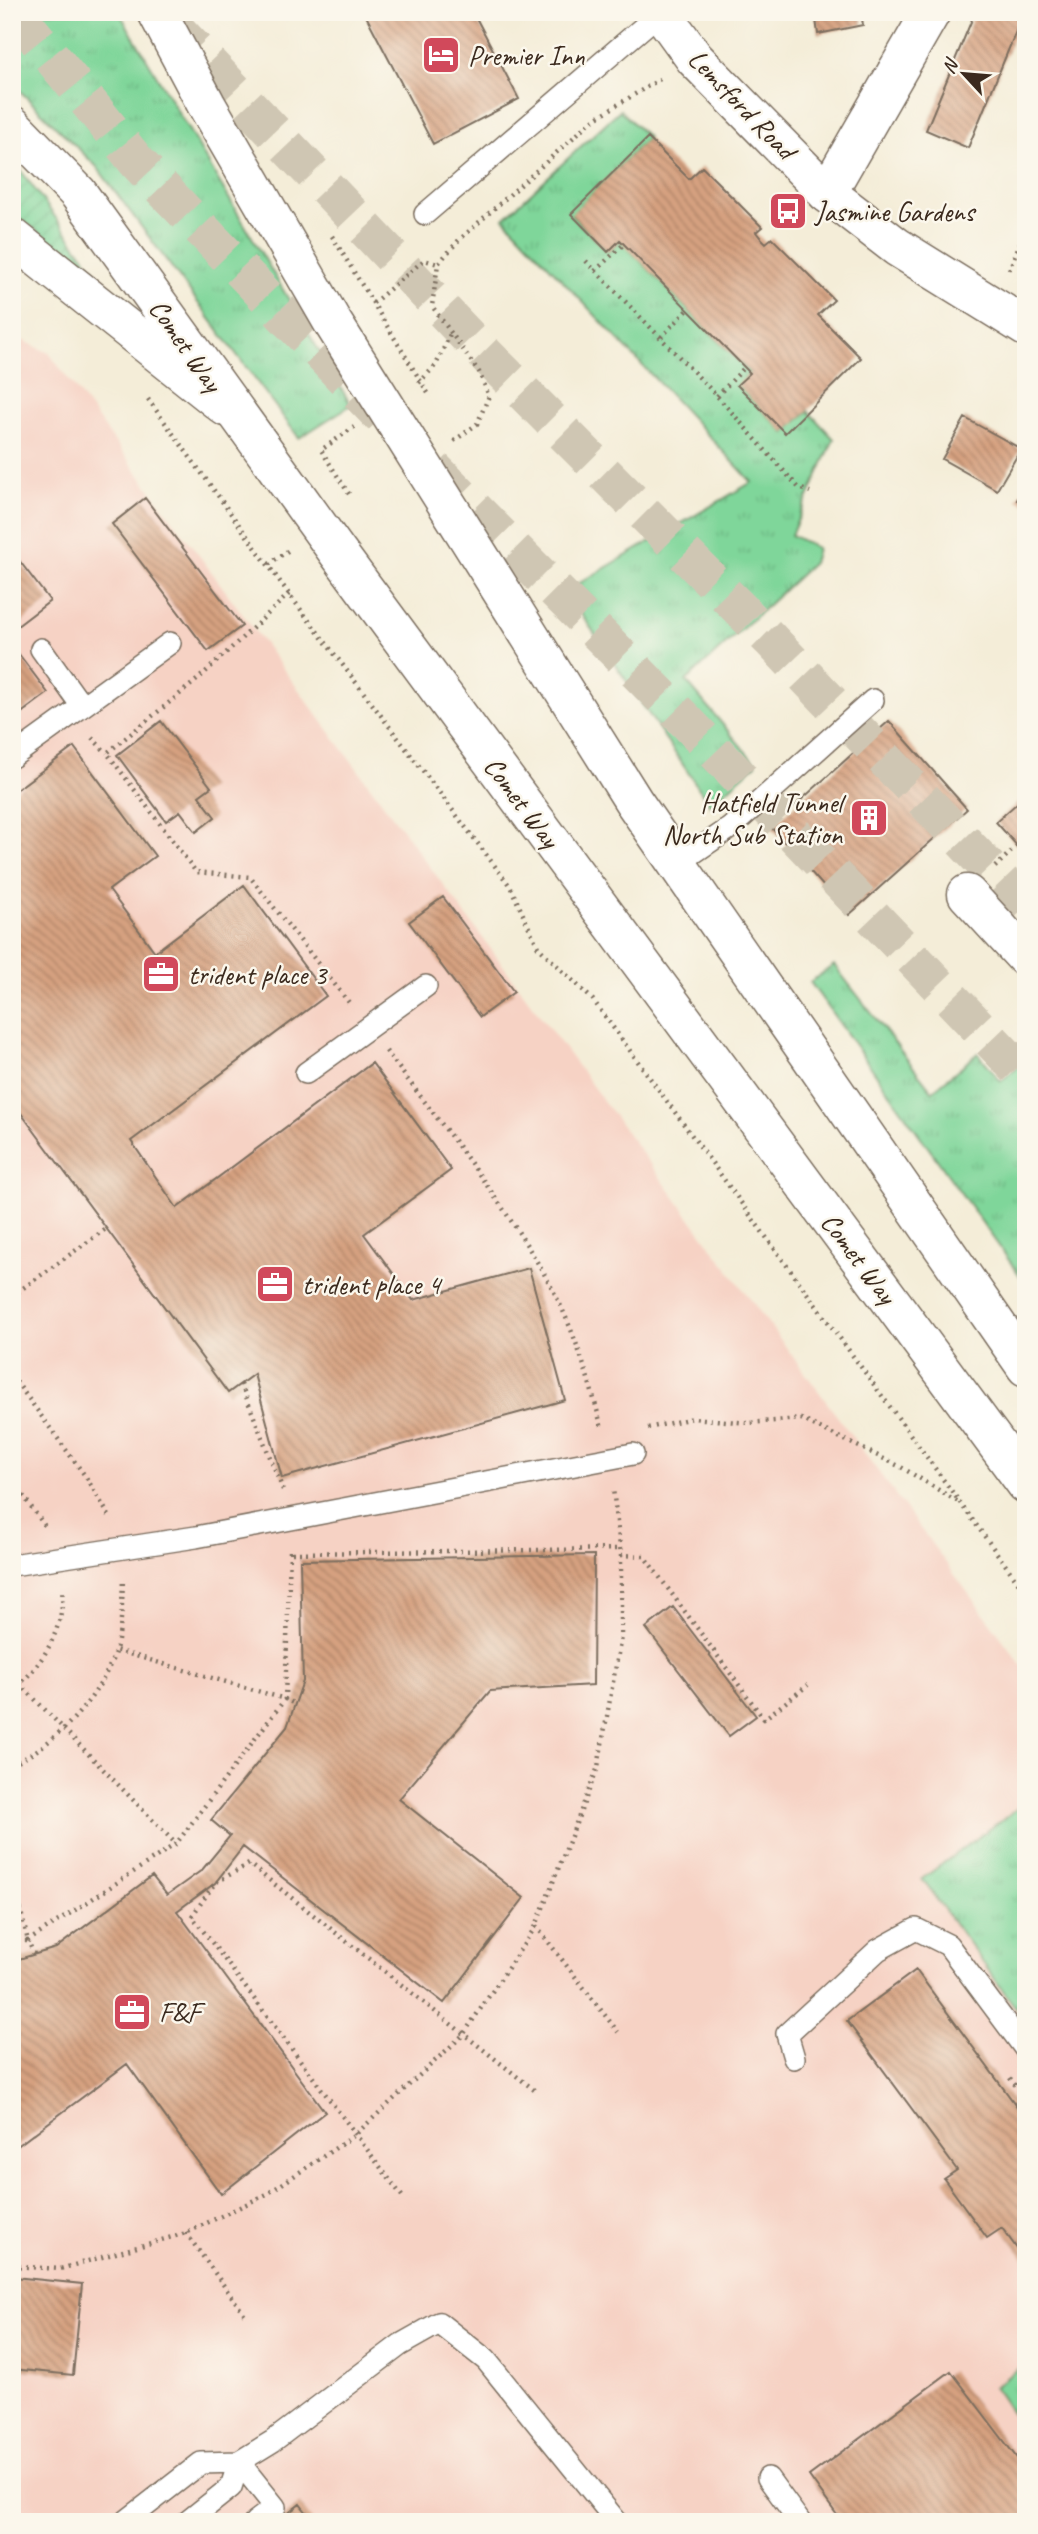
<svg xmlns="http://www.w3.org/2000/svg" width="1038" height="2534" font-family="Caveat,sans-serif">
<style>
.built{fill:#f6d2c4}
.grass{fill:url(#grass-tufts);stroke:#5d805c;stroke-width:2}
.garden{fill:url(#garden-furrows);stroke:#5d805c;stroke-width:2}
.building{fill:url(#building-back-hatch)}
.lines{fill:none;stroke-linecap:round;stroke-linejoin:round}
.motorway-tunnel{stroke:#cfc6b3;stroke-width:38;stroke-dasharray:38 19;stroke-linecap:butt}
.service-casing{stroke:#7c6e5f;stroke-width:24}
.minor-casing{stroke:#7c6e5f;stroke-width:41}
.tertiary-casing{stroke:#7c6e5f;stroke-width:41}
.primary-casing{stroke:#7c6e5f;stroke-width:41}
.path{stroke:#7c6e5f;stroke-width:4.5;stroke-dasharray:2 5;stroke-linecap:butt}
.service{stroke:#fff;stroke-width:21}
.minor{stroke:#fff;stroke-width:38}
.tertiary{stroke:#fff;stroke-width:38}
.primary{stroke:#fff;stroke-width:38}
.labels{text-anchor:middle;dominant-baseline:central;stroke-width:5;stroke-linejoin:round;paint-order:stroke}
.poi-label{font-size:28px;fill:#3b2a1e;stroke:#fbf7ec;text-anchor:start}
.street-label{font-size:28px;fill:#3b2a1e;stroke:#fbf7ec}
</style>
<defs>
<pattern id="grass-tufts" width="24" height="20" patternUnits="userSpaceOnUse" patternTransform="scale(1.75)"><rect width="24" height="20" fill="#7fd69a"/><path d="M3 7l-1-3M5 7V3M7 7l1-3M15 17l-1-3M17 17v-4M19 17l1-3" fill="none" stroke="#6fb884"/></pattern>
<pattern id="garden-furrows" width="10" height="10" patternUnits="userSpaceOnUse" patternTransform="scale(1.75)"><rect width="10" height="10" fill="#7fd69a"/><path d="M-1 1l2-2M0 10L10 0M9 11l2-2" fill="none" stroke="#6fb884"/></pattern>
<pattern id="building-back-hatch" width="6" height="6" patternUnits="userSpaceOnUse" patternTransform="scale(1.75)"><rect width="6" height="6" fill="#d6a180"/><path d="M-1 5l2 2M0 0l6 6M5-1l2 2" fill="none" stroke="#af8368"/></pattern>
</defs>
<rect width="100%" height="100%" fill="#fbf7ec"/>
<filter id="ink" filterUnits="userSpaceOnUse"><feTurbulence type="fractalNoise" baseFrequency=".0143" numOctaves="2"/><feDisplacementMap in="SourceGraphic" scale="14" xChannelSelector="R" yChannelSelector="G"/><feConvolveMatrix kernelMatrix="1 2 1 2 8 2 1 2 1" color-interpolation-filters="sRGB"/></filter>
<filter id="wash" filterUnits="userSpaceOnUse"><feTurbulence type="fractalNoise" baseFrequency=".00686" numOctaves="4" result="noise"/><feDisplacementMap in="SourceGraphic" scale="28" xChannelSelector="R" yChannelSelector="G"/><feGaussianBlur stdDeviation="1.57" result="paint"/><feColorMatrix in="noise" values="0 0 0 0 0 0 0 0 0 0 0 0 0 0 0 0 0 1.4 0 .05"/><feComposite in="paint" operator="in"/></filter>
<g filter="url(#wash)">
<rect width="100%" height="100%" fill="#f4edd8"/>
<path class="built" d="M12,335L49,353L1026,1671V2522H12Z"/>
<path class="grass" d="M12,12H119L351,405L299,438L96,166L12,83Z
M620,110L648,138L571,215L608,252L620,240L750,373L738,386L785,433L808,411L834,439L791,535L817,548L813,563L686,681L756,764L710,805L566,591L752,482L504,218Z
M834,965L932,1091L978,1053L1001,1081L1026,1059V1284L810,982Z
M1026,1802V2022L922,1879Z
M1026,2363V2434L994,2387Z"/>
<path class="garden" d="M12,163L19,168L98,275L12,213Z"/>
<g id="blocks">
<path class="building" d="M364,12H473L519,99L433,144Z
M815,12H861L863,25L818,34Z
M975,12H1024L968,148L926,130Z
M648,138L689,179L702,167L762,227L756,232L760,237L766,243L772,238L834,300L818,315L861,358L785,433L737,385L750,373L620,240L608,252L571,214Z
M965,418L1021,449L997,490L942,459Z
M1026,485V504L1017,500Z
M145,498L242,626L208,651L112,524Z
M12,551L50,601L12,630Z
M12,645L48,693L12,720Z
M161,721L211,787L199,796L215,817L196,832L180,811L166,821L117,755Z
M889,721L967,809L849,915L771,827Z
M74,747L155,856L109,890L155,952L244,885L326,996L131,1141L177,1208L372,1063L451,1170L364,1234L413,1300L529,1268L565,1400L282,1478L254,1374L228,1393L12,1101V793Z
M1026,795V856L996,822Z
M443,897L514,992L480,1017L409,922Z
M594,1555L593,1685L490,1691L399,1799L524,1898L444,2003L243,1847L215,1883L177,1911L325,2112L221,2194L127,2064L12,2150V1961L56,1948L152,1876L167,1895L202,1870L230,1836L211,1820L287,1727L303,1681L300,1560Z
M673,1607L756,1716L729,1736L646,1628Z
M916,1970L1026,2119V2261L1002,2228L987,2238L944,2179L957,2170L847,2021Z
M14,2277L82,2284L73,2375L12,2369Z
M951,2371L1020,2462L1026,2457V2522H842L809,2476Z
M300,2504L314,2522H277Z"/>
</g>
</g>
<g filter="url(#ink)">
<use href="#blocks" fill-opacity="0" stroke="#7c6e5f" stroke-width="2"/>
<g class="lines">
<path class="motorway-tunnel" d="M15,12L137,162L382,417
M169,22L473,342L770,639L1026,907
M434,469L686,721L1026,1077"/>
<defs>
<path id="service" d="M425,214L661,12
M41,649L81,705
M12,757L170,643
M677,864L730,828L873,700
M306,1073L426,986
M12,1565L196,1537L633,1454
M794,2058L787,2034L878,1950L916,1929L948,1945L1026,2050
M239,2462L275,2507L255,2522
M768,2478L800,2522
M125,2522L201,2463L239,2462L273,2441L400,2345L439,2323L486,2360L617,2522
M187,2522L231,2487L239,2462"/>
<path id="minor" d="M827,193L931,12
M967,894L1026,958"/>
<path id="tertiary" d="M661,12L695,59L827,193L897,247L1026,327
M12,237L226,407"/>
<path id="primary" d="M157,12L206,104L333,323L634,802L1026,1367
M12,125L78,193L338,553L1026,1484"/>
</defs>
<use href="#service" class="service-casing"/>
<use href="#minor" class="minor-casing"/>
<use href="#tertiary" class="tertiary-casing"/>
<use href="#primary" class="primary-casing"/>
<path class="path" d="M332,236L428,393
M586,261L717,396L799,488L810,492
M1009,270L1026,228
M595,271L624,244
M373,303L424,260L438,264
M661,337L688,310
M419,383L436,365L451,332
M717,396L745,367
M148,399L289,594L510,886L538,947L593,1000L1026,1593
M454,441L477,424L489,396L479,372L432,306L438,264L458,241L594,119L660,79
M349,494L321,450L354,427
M269,564L289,550
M289,594L197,680L107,753L196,872L250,877L351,1005
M92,738L107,753
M995,867L1017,846
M386,1051C442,1125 501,1198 547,1279C573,1325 589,1378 602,1429
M12,1296L107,1228
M12,1376L86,1477L111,1519
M241,1384L283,1490
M648,1428L693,1418L748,1423L801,1419L901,1467L960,1503
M12,1487L22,1494L47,1529
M290,1551L285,1699L295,1704
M292,1553L620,1549
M621,1555L644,1556L764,1719L808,1685
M20,1684L176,1844
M12,1690C42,1668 66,1626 62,1588
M12,1765C56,1743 101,1698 116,1649C122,1627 122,1602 123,1579
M12,1874L28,1941H12
M536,1926L618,2032
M34,1954L28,1941L176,1844L285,1699L115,1650
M1010,2078L1026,2100
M402,2196L192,1916L215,1883L249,1864L538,2093
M186,2233L245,2315
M12,2266L60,2269L186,2233L267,2194L355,2135L463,2035L536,1926L598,1767L621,1637V1555L613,1489"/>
<use href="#service" class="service"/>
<use href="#minor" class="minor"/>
<use href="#tertiary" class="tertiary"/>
<use href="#primary" class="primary"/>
</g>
</g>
<defs>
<symbol id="hotel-square" viewBox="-11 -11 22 22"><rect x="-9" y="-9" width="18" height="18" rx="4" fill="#d1495b" stroke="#fbf7ec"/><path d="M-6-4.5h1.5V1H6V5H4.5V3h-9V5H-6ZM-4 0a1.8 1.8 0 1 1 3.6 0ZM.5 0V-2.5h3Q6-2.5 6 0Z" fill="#fff"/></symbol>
<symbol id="bus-square" viewBox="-11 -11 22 22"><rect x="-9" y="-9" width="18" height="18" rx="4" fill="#d1495b" stroke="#fbf7ec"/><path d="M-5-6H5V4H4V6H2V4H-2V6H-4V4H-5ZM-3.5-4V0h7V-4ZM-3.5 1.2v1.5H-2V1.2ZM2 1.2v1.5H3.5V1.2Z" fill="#fff"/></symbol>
<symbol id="building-square" viewBox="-11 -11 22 22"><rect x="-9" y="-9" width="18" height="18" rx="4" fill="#d1495b" stroke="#fbf7ec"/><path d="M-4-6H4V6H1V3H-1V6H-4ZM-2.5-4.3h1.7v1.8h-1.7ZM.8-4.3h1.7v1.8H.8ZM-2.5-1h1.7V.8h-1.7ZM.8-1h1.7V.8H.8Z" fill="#fff"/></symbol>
<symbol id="office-square" viewBox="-11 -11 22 22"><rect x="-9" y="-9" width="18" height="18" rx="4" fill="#d1495b" stroke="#fbf7ec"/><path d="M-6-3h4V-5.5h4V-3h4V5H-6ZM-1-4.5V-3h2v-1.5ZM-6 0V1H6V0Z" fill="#fff"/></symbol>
</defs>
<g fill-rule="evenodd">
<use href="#hotel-square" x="419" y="33" width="44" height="44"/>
<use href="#bus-square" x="766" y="189" width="44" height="44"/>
<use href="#building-square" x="847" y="796" width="44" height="44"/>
<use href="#office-square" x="139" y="952" width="44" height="44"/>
<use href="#office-square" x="253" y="1262" width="44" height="44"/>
<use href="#office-square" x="110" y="1990" width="44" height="44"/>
</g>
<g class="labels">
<g class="poi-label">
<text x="468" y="55">Premier Inn</text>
<text x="815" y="211">Jasmine Gardens</text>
<text x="842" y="802" text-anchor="end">Hatfield Tunnel<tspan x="842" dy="32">North Sub Station</tspan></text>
<text x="188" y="974">trident place 3</text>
<text x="302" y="1284">trident place 4</text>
<text x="159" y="2012">F&amp;F</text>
</g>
<g class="street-label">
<text transform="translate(742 104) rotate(46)">Lemsford Road</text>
<text transform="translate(186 345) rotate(55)">Comet Way</text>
<text transform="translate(522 802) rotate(53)">Comet Way</text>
<text transform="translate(859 1258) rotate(53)">Comet Way</text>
</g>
</g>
<rect width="1038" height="2534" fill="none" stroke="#fbf7ec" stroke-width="42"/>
<g transform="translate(964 74) rotate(296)" stroke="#fbf7ec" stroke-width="5" paint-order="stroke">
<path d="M0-5L12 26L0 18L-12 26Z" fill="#3b2a1e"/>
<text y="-10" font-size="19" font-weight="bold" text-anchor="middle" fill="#3b2a1e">N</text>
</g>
</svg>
